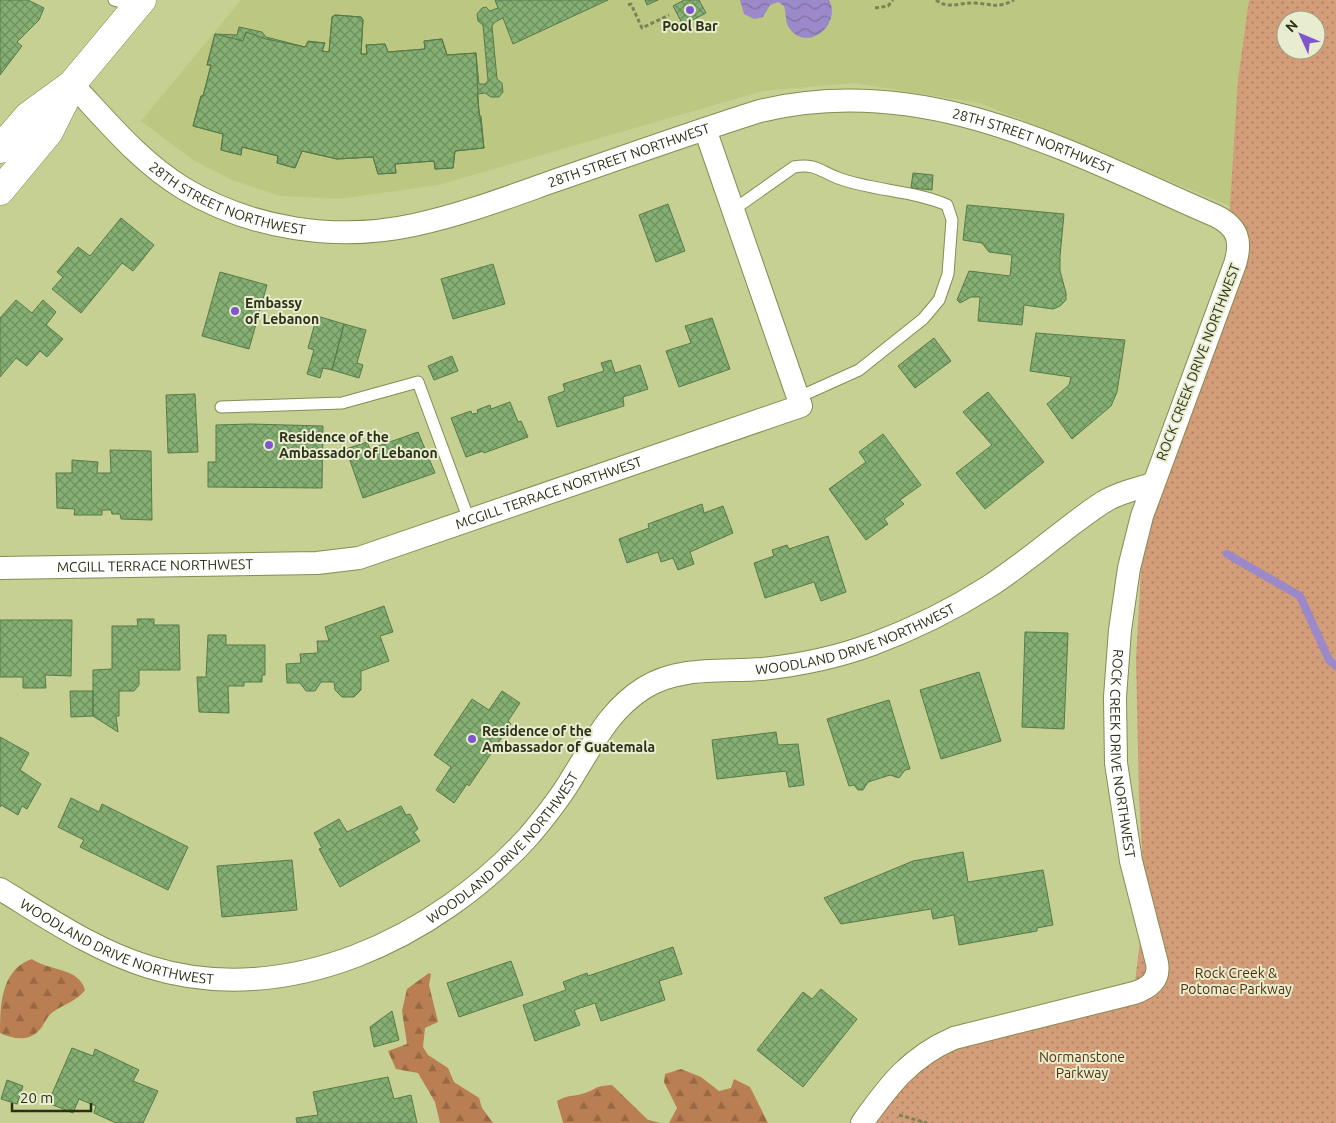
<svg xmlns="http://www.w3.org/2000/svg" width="1336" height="1123" font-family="Ubuntu,sans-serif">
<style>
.built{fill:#bcc882}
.forest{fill:url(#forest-firs)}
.park{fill:url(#park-dots);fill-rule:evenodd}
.water{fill:url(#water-waves)}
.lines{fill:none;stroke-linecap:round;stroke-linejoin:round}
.stream{stroke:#9b89c9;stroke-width:8}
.building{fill:url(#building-cross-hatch);stroke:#587a49}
.service-casing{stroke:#848d52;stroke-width:13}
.minor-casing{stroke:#848d52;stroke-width:24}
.secondary-casing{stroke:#848d52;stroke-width:29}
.path{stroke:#7a8256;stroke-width:3;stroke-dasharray:4 2.5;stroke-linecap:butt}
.service{stroke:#fff;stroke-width:11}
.minor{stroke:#fff;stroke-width:22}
.secondary{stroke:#fff;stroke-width:28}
.poi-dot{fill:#8055ce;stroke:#e7edce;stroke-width:2}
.labels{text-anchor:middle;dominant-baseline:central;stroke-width:4;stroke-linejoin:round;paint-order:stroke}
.poi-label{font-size:14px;font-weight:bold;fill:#2c3017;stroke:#e7edce;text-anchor:start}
.street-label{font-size:14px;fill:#2c3017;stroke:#e7edce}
.park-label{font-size:14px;fill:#552d0a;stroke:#e7edce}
</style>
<defs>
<pattern id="forest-firs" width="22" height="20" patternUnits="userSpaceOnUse" patternTransform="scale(1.25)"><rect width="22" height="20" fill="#b97e52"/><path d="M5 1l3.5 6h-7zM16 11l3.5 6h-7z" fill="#976843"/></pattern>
<pattern id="park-dots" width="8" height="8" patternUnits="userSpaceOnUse" patternTransform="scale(1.25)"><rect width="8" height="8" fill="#d29d78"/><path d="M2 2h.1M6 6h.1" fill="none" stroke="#ab8061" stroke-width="1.8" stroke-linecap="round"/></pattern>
<pattern id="water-waves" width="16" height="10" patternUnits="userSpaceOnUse" patternTransform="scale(1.25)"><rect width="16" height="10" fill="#9b89c9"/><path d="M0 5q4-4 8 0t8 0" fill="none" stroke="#7f70a2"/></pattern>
<pattern id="building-cross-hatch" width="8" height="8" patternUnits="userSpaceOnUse" patternTransform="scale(1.25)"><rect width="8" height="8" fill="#85af73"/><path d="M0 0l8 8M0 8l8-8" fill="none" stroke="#6d8f5d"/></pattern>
</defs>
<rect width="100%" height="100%" fill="#c5d092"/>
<path class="built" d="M241,0H1254L1230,206L980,103L853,83L763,91L438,185L339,199L280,196L232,180L193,160L141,121Z"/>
<path class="forest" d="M32,959C48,971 79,967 85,990C77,1001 64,1004 53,1012C48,1015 45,1022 42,1027C31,1042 15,1040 0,1033C0,1006 1,969 32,959Z
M429,973L431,974L429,985L438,1022L425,1028L423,1047L428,1055L448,1068L454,1082L479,1098L482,1108L493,1123H440L435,1102L418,1073L396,1069L388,1051L407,1044L402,1011L407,989Z
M681,1069L701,1077L719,1091L731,1088L734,1079L750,1087L768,1123H669L677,1108L664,1082L665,1074Z
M612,1085L648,1120L661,1123H563L557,1101C569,1094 574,1097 585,1093C599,1088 594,1086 612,1085Z"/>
<path class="park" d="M1249,0H1336V1123H855L912,1055L1135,982L1145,900L1139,798L1136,659L1142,552L1236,252L1229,218L1230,206L1238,80ZM1286,20H1316V50H1286Z"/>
<path class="water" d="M829,0C842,24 808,53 790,29C784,22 787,14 784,6L778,2L770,5L763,17L754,19L744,14L740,0Z"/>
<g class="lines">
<path class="stream" d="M1227,554L1300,596L1329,660L1336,666"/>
</g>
<path class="building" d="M0,0H28L44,8L39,20L17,42L22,46L0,75Z
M495,0H608L513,44L503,18L495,22L492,26L497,79L502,83L503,92L499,97H491L485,93L477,94L484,148L455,151L453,168L435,169L434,161L395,164L396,173L378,174L373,157L337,159L302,151L295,168L277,163L278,156L242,147L241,155L221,150L223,134L193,126L201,96H203L211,65H207L215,34L237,35L239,27L262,32L266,37L305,47L308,41L325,43L322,51L329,52L332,17L335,15L361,17L363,20L361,54H367L366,45L385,44L388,52L425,49L424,41L442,39L447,55L476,53L479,84H485L488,81L483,25L478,21L477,14L482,8L486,7L490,11L498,8Z
M645,0H658L647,5Z
M684,0H699L706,13L683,25L673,6Z
M335,15L361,17L363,20L361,54H367L366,45L385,44L388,52L425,49L424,41L442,39L447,55L476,53L479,116H481L484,148L455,151L453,168L435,169L434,161L395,164L396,173L378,174L373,157L337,159L302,151L295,168L277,163L278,156L242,147L241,155L221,150L223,134L193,126L201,96H203L211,65H207L215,34L243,41L246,32L266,39L305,47L309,42L325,43L322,51L329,52L332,17Z
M913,173L933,175L932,190L911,188Z
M668,204L685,251L656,262L639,215Z
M967,205L1064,214L1060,256V271L1066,293V300L1060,306L1053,309L1024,305L1022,325L978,321L980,297H971L960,303L957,300L969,271L1010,276L1012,255L989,252L982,243L963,240Z
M121,218L154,245L133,271L122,263L81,313L52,289L63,277L57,272L78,247L90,256Z
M493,264L505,304L453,319L441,279Z
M220,272L267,285L249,349L202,336Z
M16,300L32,313L43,300L56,312L46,325L63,339L47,357L40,351L27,366L16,358L0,377V318Z
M317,316L344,324L332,370L323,368L320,378L307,374L314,350L308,348Z
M712,318L730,369L679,387L666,351L691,343L685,326Z
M344,324L366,330L357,363L363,365L359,378L332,370Z
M1036,333L1125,340L1117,392L1111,406L1072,439L1047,404L1069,385L1071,377L1030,371Z
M934,338L951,361L915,388L898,366Z
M452,356L458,371L434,380L428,366Z
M611,360L615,373L640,365L648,389L623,397L624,406L557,427L548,397L565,391L563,384L604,371L601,363Z
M988,392L1044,462L985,509L956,473L992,445L963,412Z
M195,394L198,452L168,453L166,395Z
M510,402L518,422L521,421L528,437L484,453L483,451L466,457L451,418L471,411L472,414L478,413L477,410L490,405L491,409Z
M250,424L323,426L322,488L208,487V462H216V425Z
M418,432L435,473L363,498L346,449L367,442L370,449Z
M883,434L921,485L900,500L904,504L884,519L888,524L866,540L829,489L866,462L859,452Z
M110,450L151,451L152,520L121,519L120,514H112L111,510H102V515H74L75,509L57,508L56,473H72V460L98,462L97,473H111Z
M702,504L704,513L723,506L733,533L690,552L694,564L678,570L673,558L661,562L658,552L627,563L619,539L649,528L648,524Z
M828,536L846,592L821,601L814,582L765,598L754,563L774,556L772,550L787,545L789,549Z
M384,606L393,632L380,636L389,661L361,671V690L354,697H342L335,690L334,682H321L315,691H306L300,683H287L286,664L301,663L300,654L318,653L317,641H329L325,627Z
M137,619H154V625H179L180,670H139V685L134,691H119V716H116L118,732L93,716V670L112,669V626H138Z
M0,620H72L71,676L45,675L46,688H23V677H0Z
M1025,632L1068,633L1064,729L1022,727Z
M208,635H226V645H265V675H262V682H244V686H228L229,713L199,712L197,677H206Z
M979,672L1001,741L941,759L920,690Z
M70,691H93V716L71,717Z
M502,691L520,703L508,721L511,724L469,786L467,784L454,803L436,790L451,767L434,755L472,699L489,710Z
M889,700L910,769L905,770L899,778L890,775L868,782L863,790H858L854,785L849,786L827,719Z
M776,732L778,745L798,744L804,785L789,787L786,771L717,779L712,740Z
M0,737L29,753L20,770L41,784L27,809L22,806L18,815L1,805L0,807Z
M71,798L99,812L102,804L188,847L168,890L80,847L84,840L58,827Z
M401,806L406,815L410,814L418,829L414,832L420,841L340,887L319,849L322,848L314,833L339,819L347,832Z
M963,852L968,882L1043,870L1053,925L1037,928V931L959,945L954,915L933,919L931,909L841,924L824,898L913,861Z
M292,860L297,910L222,917L217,866Z
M673,947L682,974L659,981L665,1000L601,1021L595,1003L574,1010L580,1025L535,1041L523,1005L566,990L563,982L587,973L588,976Z
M511,961L523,995L459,1017L447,983Z
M821,989L857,1019L803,1087L757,1050L803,992L812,999Z
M392,1011L399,1040L374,1047L370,1027Z
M72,1048L93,1056L95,1049L139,1070L133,1081L158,1091L143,1123H116L94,1113L96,1106L79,1099L73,1113L48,1103Z
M388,1077L394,1099L411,1095L417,1123H297L296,1118L318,1115L313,1092Z
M7,1080L23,1086L17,1104L1,1099Z"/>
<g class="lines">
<defs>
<path id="service" d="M114,0L136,6
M733,210L794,167C815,163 820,171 838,178C873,191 912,190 947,205L952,220L948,274L939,300L923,319L859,370L799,397
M221,407L342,403L418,382L469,520"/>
<g id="minor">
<path id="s1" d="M72,84C107,121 139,161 183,188C251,229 336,242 414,225C461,215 506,198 551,182C621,158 690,133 760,111C926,71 1068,152 1216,216C1238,227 1242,241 1235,264L1142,516L1129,568L1120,630L1115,697L1116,763L1131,861L1157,963C1160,980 1149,988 1134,993L954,1038C910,1057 889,1085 862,1123"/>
<path id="s2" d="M0,568L317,563L359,558L801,406L705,129"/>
<path id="s3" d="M0,889C48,918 94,950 149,967C287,1010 436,938 529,836C545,817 561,797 573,776C594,743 609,710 644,688C678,666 723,672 762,669C800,665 838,657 873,644C913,629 952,610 988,587C1018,568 1046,544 1074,523C1085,515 1096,506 1107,500C1121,492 1137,489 1152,484"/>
</g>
<path id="secondary" d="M0,149L28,116L72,84L142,0
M0,191L49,132L72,86"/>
</defs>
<use href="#service" class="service-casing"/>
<use href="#minor" class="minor-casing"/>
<use href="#secondary" class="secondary-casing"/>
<path class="path" d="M936,0C949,10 960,2 975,3C992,4 997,9 1014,0
M628,5L631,4L642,28L669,15
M875,8L888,6L893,0
M899,1115L927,1123"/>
<use href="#service" class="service"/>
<use href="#minor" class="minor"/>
<use href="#secondary" class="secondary"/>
</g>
<g class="poi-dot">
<circle cx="690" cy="10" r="5"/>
<circle cx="235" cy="311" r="5"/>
<circle cx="269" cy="445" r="5"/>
<circle cx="472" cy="739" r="5"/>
</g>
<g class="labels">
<g class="poi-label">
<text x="690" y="26" text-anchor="middle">Pool Bar</text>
<text x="245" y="303">Embassy<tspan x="245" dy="16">of Lebanon</tspan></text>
<text x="279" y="437">Residence of the<tspan x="279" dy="16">Ambassador of Lebanon</tspan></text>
<text x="482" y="731">Residence of the<tspan x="482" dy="16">Ambassador of Guatemala</tspan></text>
</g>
<g class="street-label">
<text stroke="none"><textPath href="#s1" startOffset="1036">28TH STREET NORTHWEST</textPath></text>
<text stroke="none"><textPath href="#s1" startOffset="618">28TH STREET NORTHWEST</textPath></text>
<text stroke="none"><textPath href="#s1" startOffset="198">28TH STREET NORTHWEST</textPath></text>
<text transform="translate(1198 362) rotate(-69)">ROCK CREEK DRIVE NORTHWEST</text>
<text stroke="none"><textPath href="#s2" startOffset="560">MCGILL TERRACE NORTHWEST</textPath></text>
<text stroke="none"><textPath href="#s2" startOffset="155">MCGILL TERRACE NORTHWEST</textPath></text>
<text stroke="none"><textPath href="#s3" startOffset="1000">WOODLAND DRIVE NORTHWEST</textPath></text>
<text stroke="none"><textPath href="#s1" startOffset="1801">ROCK CREEK DRIVE NORTHWEST</textPath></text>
<text stroke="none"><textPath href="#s3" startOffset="565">WOODLAND DRIVE NORTHWEST</textPath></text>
<text stroke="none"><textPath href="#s3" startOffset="130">WOODLAND DRIVE NORTHWEST</textPath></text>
</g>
<g class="park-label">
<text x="1236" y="973">Rock Creek &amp;<tspan x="1236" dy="16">Potomac Parkway</tspan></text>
<text x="1082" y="1057">Normanstone<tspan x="1082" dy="16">Parkway</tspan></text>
</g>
</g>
<g transform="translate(1301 35) rotate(314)"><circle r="24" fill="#e7edce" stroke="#9ca185"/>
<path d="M0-4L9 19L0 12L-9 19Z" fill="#8055ce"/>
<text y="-8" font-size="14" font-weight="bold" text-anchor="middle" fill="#2c3017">N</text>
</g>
<path d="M12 1103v8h79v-8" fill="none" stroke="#2c3017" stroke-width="2.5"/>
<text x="20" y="1103" font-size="15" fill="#2c3017" stroke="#e7edce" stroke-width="4" paint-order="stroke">20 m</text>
</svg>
